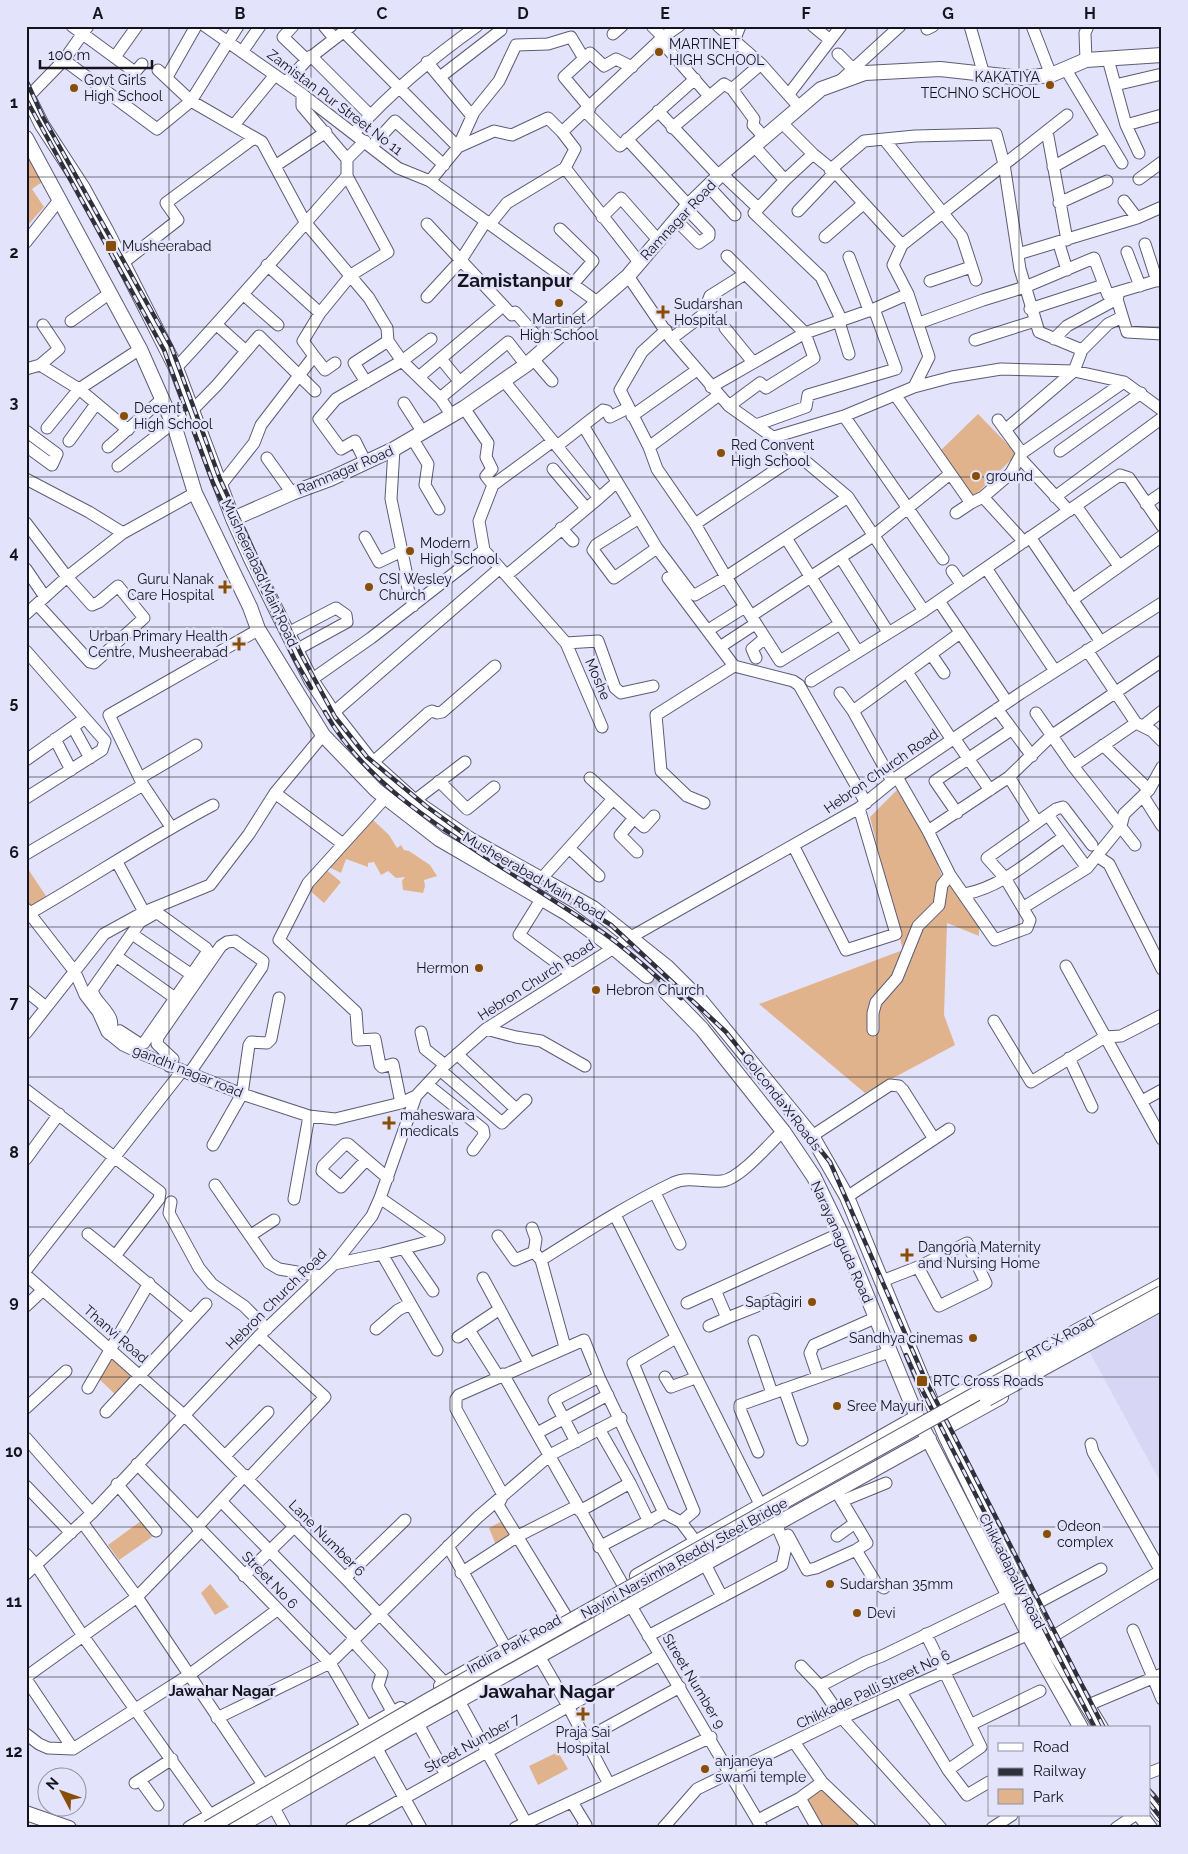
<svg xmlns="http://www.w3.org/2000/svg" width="1188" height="1854" font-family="Raleway,sans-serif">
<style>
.built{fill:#d7d7f5}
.green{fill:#e0b38d}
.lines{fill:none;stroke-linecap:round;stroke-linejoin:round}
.major-tunnel{stroke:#c4c4da;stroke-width:14;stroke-dasharray:14 7;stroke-linecap:butt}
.minor-casing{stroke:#5d5c77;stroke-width:13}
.major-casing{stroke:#5d5c77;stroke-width:16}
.minor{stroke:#fff;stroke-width:11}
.major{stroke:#fff;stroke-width:14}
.rail-casing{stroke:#302f3c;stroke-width:4.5}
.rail{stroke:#e3e3fb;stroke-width:2.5;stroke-dasharray:8;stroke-linecap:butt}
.major-bridge-casing{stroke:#5d5c77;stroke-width:16;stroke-linecap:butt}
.major-bridge{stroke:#fff;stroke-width:14}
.grid{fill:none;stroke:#14131e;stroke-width:1;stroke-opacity:0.55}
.poi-dot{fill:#884e05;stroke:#e3e3fb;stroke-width:2}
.labels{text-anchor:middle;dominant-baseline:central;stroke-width:5;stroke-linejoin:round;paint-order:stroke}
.poi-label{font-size:14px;fill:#14131e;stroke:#e3e3fb;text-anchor:start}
.street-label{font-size:14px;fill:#14131e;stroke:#e3e3fb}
.neighbourhood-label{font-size:15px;font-weight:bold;fill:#14131e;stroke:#e3e3fb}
.district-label{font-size:19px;font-weight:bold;fill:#14131e;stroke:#e3e3fb}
.neatline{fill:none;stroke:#14131e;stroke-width:2}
.grid-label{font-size:16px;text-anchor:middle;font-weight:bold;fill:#14131e}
</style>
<rect width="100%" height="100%" fill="#e3e3fb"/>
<path class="built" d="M1162,1312V1485L1089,1351Z"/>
<path class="green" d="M26,136L51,176L32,189L44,207L26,227Z
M978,414L1017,454L973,497L939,452Z
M897,790L927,839L942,876L979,920V936L947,923L944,1015L955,1045L865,1093L759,1004L903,950L870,817Z
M372,819L389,835L397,848L401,845L404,850L409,851L430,865L437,876L424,880L425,886L423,893L403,890L402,881L405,877L396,878L388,871L381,875L374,862L368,863V867L346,859L341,873L327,866Z
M26,866L48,899L29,911L26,907Z
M324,868L341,882L324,903L307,888Z
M110,1355L135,1378L117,1396L98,1378Z
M504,1520L512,1538L496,1545L489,1528Z
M141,1521L152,1537L119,1560L108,1545Z
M210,1584L229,1607L215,1615L201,1593Z
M558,1752L568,1769L538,1785L529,1766Z
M824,1785L868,1828H821L805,1799Z"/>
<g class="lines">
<path class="major-tunnel" d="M647,976L664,990"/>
<defs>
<path id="minor" d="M72,26L132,70L135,72L142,64
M205,26L302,94L398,168L430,181L596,301
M293,26L283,37L307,60
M324,26L334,38
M652,26L663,37
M718,26L761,64L800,108
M813,26L830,40
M970,26L984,75
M1032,26L1051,75
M927,29L933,26
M343,31L458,147L494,131L512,135L548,118L562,132
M613,34L622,26
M660,40L709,96
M734,41L740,26
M242,52L260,26
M838,54L853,69
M311,56L370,115
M115,57L137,26
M1108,59L1126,125L1139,153
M64,60L157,129L191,101L262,142L305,222L369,298L387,328L388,341L402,361L440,398L452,416
M1086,60L1085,33L1088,26
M427,62L472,116
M1065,68L1122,163
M158,70L191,101L238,26
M167,77L196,26
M440,77L501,30
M840,81L900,26
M286,82L307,60L351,26
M1115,85L1162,74
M732,89L754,119L753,125L765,138
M789,94L841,26
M28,97L64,60L88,26
M590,108L564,77L590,53L604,66L616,59L632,67
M658,111L719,176
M586,112L620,146L695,79
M782,123L813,154L785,180L754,213L821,277L842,321
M234,125L275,75
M1126,125L1162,115
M672,128L724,84L732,89L761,64
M1047,131L1067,240
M354,133C392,91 431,59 477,26
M627,139L689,206
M884,139L962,237L976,280
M372,146L395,121L444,165
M754,146L785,180
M813,154L835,172L902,245
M347,159L365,141
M275,166L326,132
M1053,167L1106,137
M565,168L639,262
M830,170L864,141L915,136L996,134L1004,164L1020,269L1039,332L1082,350L1074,371L1005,430
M722,174L758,208
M1139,179L1162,162
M430,181L458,147L474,112L499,81L516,45L548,44L571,37L583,57
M709,187L735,215
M1124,201L1137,218
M1059,203L1107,181
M798,211L835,172
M602,217L621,198L658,240
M676,220L699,243L709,236V232L686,208
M427,224L512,315L515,312L547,348
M490,224L507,203L565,168L575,149L562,132L663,37L679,26
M560,229L593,261L573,284
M825,237L863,204
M26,242L60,199
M1059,244L1067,270
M1145,244L1157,281
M1127,252L1140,286
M1018,254L1137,218L1162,207
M727,256L805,333L814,358L766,388L760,383L729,406
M849,257L869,310
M124,262L178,220L166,203L254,138
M267,265L320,313
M628,276L671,339L729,406L798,455L848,497L924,611
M930,281L971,267
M1119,293L1117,299L1127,332L1162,334
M244,295L278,325
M427,297L461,260L486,221
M1030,309L1104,285
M71,321L110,293
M839,322L849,354
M919,323L983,300L1025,287L1094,258L1108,295L1162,279
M217,325L246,351
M725,328L752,361
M666,330L642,352L620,390L649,447L657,469L695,524L726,577L780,661L840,624
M671,339L712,308L708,301L710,296L745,274
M1054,339L1067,326L1117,299
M975,340L1035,321
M1082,350L1108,324L1122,317
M314,356L325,370L335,363
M441,359L459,381
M533,359L552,381
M40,365L59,349L43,325
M176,368C235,305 290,240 347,176
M26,369L40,365L79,389L128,430
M420,376L503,306
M504,381L599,498L507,575
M366,382L354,363L388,341
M711,387L805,333L874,309L908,294
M914,387L929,357L908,294L893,265L902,245L1067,115
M896,396L971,503L983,497L1024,542
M440,398L508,342L526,365
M404,403L422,431
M464,408L488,443L486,457L492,469L486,476L493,485L479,521L484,550
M632,416L697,370
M844,416L943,559
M756,425L806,407L808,395L896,369L874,309
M584,427L657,548L690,592L695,595L726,577L848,497
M47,428L79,389L140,349
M175,428L217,385L259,336L315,391
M26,431L57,454L52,465L26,446
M774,437L844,416L914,387L952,377L1001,369L1074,371L1124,382L1162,410
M412,438L428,464L425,485L439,509
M69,441L96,404
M557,446L603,410L607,411L610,417L628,408
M108,447L162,399
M649,447L719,395
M394,449L391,499L406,571V581L413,606
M1060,451L1141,393
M1022,453L1124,382
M267,458L292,493
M1021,459L1069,511
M366,463L355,441L341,449L319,419L336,399L402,361L431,339
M118,466L173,423
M553,469L586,508
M26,479L89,512L123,533
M493,485L553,441
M220,486L254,443L261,425L314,356L303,341L320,313L351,275L388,252L347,176V159L302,106V94
M983,497L1011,473L1022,453L998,420
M1055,497L1162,418
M599,498L617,482
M1146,504L1162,493
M1076,506L1119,566
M956,513L971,503
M639,518L596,545L593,550L614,578L657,548
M26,523L67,577L92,605L99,602L118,586L144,618L94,663L90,662L37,604
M695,524L798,455
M561,528L573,541
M365,537L379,562L402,551
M1030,537L1101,642
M786,538L858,652
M841,558L888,632
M986,568L1055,671
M26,569L45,597
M952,571L961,584
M668,578L734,666L793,681L799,685L866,803
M1072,600L1162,536
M939,601L1007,702
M26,614L67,577L123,533L195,493
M751,616L873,536L950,474
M713,627L745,607
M288,633L336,608L346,615L347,622L296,650
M566,643L602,727
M723,645L755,624
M1087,650L1136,723L1152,731L1162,741
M26,651L105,741L102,750L26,798
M931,654L944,673
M756,658L752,649L765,638
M911,678L952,740
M311,680L371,638L484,550L566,643L598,641L615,688L621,693L653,686
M811,681L924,611L1120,475L1129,478L1162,526
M840,693L853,711L892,781
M997,709L1032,756
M853,711L960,633
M333,713L500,568
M1036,713L1073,766L1135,845
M1143,726L1162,711
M73,727L90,758
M954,738L990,790
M55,739L71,770
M1103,745L1149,790
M26,760L84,719
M372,763L428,713L432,711L437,713L442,712L495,666
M1073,766L1136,723
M897,777L928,831L950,875L995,940L1027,928L1030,920L1005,878L987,858L1056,809L1063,807L1092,845
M1009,777L1037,822
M140,778L196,745
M590,778L644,827L654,816
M439,781L467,809L494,787
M275,793L343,844
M1143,796L1162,826
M385,798L308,883L279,940L356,1012L358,1040L375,1039L380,1065L382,1067L393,1064L401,1103
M414,801L465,762
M704,803L687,796L661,771L656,715L734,666
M957,813L935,781L1011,730
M1048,815L1087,868
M634,818L620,835L637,852
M171,827L143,785L109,715L258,630
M928,831L1009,777L1051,736L1162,661
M794,847L846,950L896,934L859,808
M569,848L599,876
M26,854L143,785
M1097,856L1109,864L1162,969
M117,862L144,912
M542,878L613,799
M965,894C1002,887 1033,858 1064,837
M542,898L519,935L572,974
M1024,907L1087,868L1121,826L1124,814L1149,790L1162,767
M26,909L75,972L85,995L98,1012L107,1032L123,1045L142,1054L242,1094L309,1116L335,1119L401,1103L416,1096
M30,913C91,878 150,838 213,805
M132,934L192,975
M116,956L175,998
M1066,966L1162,1139
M26,991L46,1007
M994,1021L1031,1082L1105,1037L1121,1036L1162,1015
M486,1029L516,1037L541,1041L585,1066
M873,1030V1013L876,1002L897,978L918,926L939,905L942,885L950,875
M421,1032L425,1049L445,1065
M26,1033L104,934L144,912L210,885L249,834L275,793L323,735
M109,1034C120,1015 96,1006 92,990L140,922L156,913L159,914L206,948L208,951L144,1043L140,1044L120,1031L113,1037
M457,1054L516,1109
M1069,1058L1092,1107
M169,1066L173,1059L157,1044L158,1037L221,946L227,942L235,941L263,961L262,967L189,1074
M440,1070L502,1123L526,1100
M428,1085L483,1129L484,1135L473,1150
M26,1090L160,1192L159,1199L115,1256L191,1320
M1142,1101L1162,1090
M812,1136L890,1085L899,1086L903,1090L934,1139
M213,1145L242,1094L249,1045L251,1042L267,1043L271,1039L279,998
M26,1159L59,1114
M366,1160L341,1187L322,1171L323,1166L345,1144H348L383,1174L388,1178
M215,1185L269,1263L279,1269L321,1276
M655,1193L680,1244
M847,1197L949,1129
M380,1198L439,1239
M294,1199L309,1116
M171,1202L169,1213L199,1268L212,1284L244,1306L267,1329
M615,1215L761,1506
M532,1228L536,1239L534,1252
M88,1234L115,1256
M251,1235L274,1220
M498,1236L515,1260L534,1252
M404,1249L433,1291
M534,1252L541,1260L565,1347
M382,1254L437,1350
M541,1260C584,1233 627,1205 673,1183C689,1176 706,1183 722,1181C739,1180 770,1143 783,1131
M334,1264L382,1254L439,1239
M26,1270L182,1071
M26,1275L185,1416L345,1578L445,1683
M483,1278L529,1363
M882,1281L918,1267L967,1243L986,1283L939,1306L918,1267
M715,1290L727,1318L775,1299
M687,1303L841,1233
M26,1306L43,1290
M709,1326L727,1318
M376,1329L398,1310L410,1304
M469,1330L498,1376
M458,1337L500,1309
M676,1338L633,1363L694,1511L681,1522L696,1542
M754,1341L772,1393
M503,1374L623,1585
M665,1377L671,1387L695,1378
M818,1377L810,1353L814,1345L875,1318
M88,1388L149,1283
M784,1389L802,1440
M26,1408L66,1371
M106,1412L206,1304
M599,1429L630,1483L649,1522
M537,1433L608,1395
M26,1438L92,1513
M576,1442L554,1400L599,1377
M1091,1444L1093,1452L1162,1573
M758,1452L740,1409V1405L889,1352
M225,1456L268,1412
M137,1464L330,1663L367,1727
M248,1479L325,1397L259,1336
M117,1484L156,1531
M26,1486L71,1533
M836,1491L867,1543L856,1550L876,1583L884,1588
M221,1501L354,1637
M842,1501L886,1483
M580,1511L630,1483
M82,1522L137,1597L264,1786
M197,1527L245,1475
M788,1535L807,1570L816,1568L856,1550
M837,1536L855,1523
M448,1546L506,1648
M599,1547L664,1513
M26,1554L36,1565L83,1636L211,1816
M705,1564L722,1597
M461,1573L518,1536L577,1506
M26,1574L92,1513L259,1336L334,1264L372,1216L380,1198L416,1096L445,1065L486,1029L631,937L859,808L897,777L1021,693L1162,603
M244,1576L295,1526
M345,1578L405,1520
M631,1606L762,1828
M1030,1607L1101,1569
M566,1616L498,1505L503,1495L456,1409V1399L459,1395L584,1340L599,1377L664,1513L681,1522
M1133,1630L1162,1699
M926,1634L981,1747L948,1770
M648,1636L782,1565L786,1547L776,1524
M352,1640L382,1673L378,1686L393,1713
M1047,1640L1160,1571
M539,1656L568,1706L609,1784
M801,1666L820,1686L842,1718L941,1828
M26,1677L137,1597L201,1531
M26,1679L73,1749
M820,1686L866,1662L882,1656L1008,1595
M901,1692L948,1770L967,1795L989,1782
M459,1701L526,1823
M1086,1706L1162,1674
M217,1718L330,1663L478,1517L550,1455L621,1418
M418,1724L446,1775
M970,1725L1040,1691
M26,1734L39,1744L48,1748L73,1749L189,1675L277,1610
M585,1739L680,1687
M794,1742L822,1782L870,1828
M376,1747L421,1828
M1149,1773L1162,1768
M140,1780L158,1805
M135,1783L172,1759
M800,1798L817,1828
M572,1802L586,1825L582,1828
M273,1806L285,1828
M758,1820L800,1798L822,1782
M351,1828L660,1655
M515,1828L711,1737
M663,1828L697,1789L842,1718L1029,1634
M992,1828L1012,1815
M1116,1828L1135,1815"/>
<path id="major" d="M26,93L42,125L83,188L106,230L176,368L233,519L251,559L311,680L333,713L372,763L414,801L471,840L593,908L667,967L702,1002L812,1136L847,1197L946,1437L982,1511L1047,1640L1101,1728
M26,138L140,349L175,428L195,493L250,607L258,629L323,735L376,790L439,839L568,914L614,948L647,976
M233,519L292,493L330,479L394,449L464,408L526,365L628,276L686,208L719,176L821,89L865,73L940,69L1021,78L1051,75L1086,60L1162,55
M664,990L702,1029L783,1131L814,1177L841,1233L917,1417L1032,1641L1081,1728
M934,1408L1162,1285
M943,1429L1001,1397
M637,1576L917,1417
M441,1686L534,1634
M1149,1798L1162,1815
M26,1813L69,1828
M1140,1815L1150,1828
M190,1828L401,1709
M236,1828L406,1730L929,1439"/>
</defs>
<use href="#minor" class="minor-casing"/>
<use href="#major" class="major-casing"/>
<use href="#minor" class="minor"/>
<use href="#major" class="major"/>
<defs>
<path id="rail" d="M26,80L43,117L171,346L220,479L301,654L335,717L367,757L426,806L463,833L611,925L726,1032L830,1162L925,1379L1104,1728
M26,99L164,350L213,483L294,658L311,688
M325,712C361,776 424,817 484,856C523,881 563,906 602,932C630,951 655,976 681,998
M906,1355L918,1382L1095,1728
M1149,1790L1162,1806
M1149,1803L1162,1819"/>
</defs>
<use href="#rail" class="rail-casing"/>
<use href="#rail" class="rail"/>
<defs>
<path id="major-bridge" d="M987,1399L1162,1303
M208,1828L427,1701L983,1390L1162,1293"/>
</defs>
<use href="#major-bridge" class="major-bridge-casing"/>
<use href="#major-bridge" class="major-bridge"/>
</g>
<path class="grid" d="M169,26V1828M311,26V1828M452,26V1828M594,26V1828M736,26V1828M877,26V1828M1019,26V1728M26,177H1162M26,327H1162M26,477H1162M26,627H1162M26,777H1162M26,927H1162M26,1077H1162M26,1227H1162M26,1377H1162M26,1527H1162M26,1677H1162M1019,1815V1828"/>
<g class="poi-dot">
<circle cx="659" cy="52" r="5"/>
<circle cx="1050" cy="85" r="5"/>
<circle cx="74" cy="88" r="5"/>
<rect x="105" y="240" width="12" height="12" rx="2.5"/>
<circle cx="559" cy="303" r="5"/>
<path d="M660.5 304.5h5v5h5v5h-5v5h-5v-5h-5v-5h5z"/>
<circle cx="124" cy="416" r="5"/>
<circle cx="721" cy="453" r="5"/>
<circle cx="976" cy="476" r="5"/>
<circle cx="410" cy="551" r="5"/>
<path d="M222.5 579.5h5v5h5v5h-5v5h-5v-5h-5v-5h5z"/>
<circle cx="369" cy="587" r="5"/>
<path d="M236.5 636.5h5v5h5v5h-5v5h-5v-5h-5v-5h5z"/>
<circle cx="479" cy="968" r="5"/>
<circle cx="596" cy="990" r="5"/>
<path d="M386.5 1115.5h5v5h5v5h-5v5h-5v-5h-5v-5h5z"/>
<path d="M904.5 1247.5h5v5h5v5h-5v5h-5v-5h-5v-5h5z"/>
<circle cx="812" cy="1302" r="5"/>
<circle cx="973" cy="1338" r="5"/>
<rect x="916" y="1375" width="12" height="12" rx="2.5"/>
<circle cx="837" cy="1406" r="5"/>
<circle cx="1047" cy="1534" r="5"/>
<circle cx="830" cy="1584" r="5"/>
<circle cx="857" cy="1613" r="5"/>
<path d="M580.5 1706.5h5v5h5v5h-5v5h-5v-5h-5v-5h5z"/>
<circle cx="705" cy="1769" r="5"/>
</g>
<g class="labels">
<g class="poi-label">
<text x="669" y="44">MARTINET<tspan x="669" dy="16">HIGH SCHOOL</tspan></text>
<text x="1040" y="77" text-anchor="end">KAKATIYA<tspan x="1040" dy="16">TECHNO SCHOOL</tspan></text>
<text x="84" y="80">Govt Girls<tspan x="84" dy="16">High School</tspan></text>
<text x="122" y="246">Musheerabad</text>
<text x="674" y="304">Sudarshan<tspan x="674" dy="16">Hospital</tspan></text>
<text x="559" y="319" text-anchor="middle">Martinet<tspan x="559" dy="16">High School</tspan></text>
<text x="134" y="408">Decent<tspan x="134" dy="16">High School</tspan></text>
<text x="731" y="445">Red Convent<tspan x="731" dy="16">High School</tspan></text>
<text x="986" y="476">ground</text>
<text x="420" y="543">Modern<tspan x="420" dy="16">High School</tspan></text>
<text x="214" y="579" text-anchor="end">Guru Nanak<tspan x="214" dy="16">Care Hospital</tspan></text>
<text x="379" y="579">CSI Wesley<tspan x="379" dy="16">Church</tspan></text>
<text x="228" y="636" text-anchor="end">Urban Primary Health<tspan x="228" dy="16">Centre, Musheerabad</tspan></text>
<text x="469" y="968" text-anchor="end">Hermon</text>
<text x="606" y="990">Hebron Church</text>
<text x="400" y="1115">maheswara<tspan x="400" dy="16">medicals</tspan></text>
<text x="918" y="1247">Dangoria Maternity<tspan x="918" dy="16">and Nursing Home</tspan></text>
<text x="802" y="1302" text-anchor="end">Saptagiri</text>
<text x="963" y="1338" text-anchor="end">Sandhya cinemas</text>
<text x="933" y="1381">RTC Cross Roads</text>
<text x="847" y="1406">Sree Mayuri</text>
<text x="1057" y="1526">Odeon<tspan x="1057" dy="16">complex</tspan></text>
<text x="840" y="1584">Sudarshan 35mm</text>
<text x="867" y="1613">Devi</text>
<text x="583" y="1732" text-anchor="middle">Praja Sai<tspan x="583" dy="16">Hospital</tspan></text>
<text x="715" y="1761">anjaneya<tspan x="715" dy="16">swami temple</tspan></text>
</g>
<g class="street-label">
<text transform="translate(335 102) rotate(37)">Zamistan Pur Street No 11</text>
<text transform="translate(678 220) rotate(-47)">Ramnagar Road</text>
<text transform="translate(345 470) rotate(-23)">Ramnagar Road</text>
<text transform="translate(260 573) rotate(65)">Musheerabad Main Road</text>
<text transform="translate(598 679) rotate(67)">Moshe</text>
<text transform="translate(881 771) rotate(-35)">Hebron Church Road</text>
<text transform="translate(534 876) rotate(30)">Musheerabad Main Road</text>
<text transform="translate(536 980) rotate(-33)">Hebron Church Road</text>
<text transform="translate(188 1071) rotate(22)">gandhi nagar road</text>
<text transform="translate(782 1102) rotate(52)">Golconda X Roads</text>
<text transform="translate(842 1242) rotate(66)">Narayanaguda Road</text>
<text transform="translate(276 1299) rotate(-45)">Hebron Church Road</text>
<text transform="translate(116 1334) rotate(41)">Thanvi Road</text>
<text transform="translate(1060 1338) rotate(-29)">RTC X Road</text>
<text transform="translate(327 1538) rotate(45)">Lane Number 6</text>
<text transform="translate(684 1558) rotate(-29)">Nayini Narsimha Reddy Steel Bridge</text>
<text transform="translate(1012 1571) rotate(63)">Chikkadapally Road</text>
<text transform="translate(270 1580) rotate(46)">Street No 6</text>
<text transform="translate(514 1644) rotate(-29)">Indira Park Road</text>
<text transform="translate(694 1681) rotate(59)">Street Number 9</text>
<text transform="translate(873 1689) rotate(-25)">Chikkade Palli Street No 6</text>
<text transform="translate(472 1743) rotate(-29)">Street Number 7</text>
</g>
<g class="neighbourhood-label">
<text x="222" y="1691">Jawahar Nagar</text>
</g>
<g class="district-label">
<text x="515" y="280">Zamistanpur</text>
<text x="547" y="1691">Jawahar Nagar</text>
</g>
</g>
<rect width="1188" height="1854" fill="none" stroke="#e3e3fb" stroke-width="55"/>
<rect x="988" y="1726" width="162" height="90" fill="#e3e3fb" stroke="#9090a3"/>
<rect x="998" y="1743" width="25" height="8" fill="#ffffff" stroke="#9090a3"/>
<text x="1033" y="1752" font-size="15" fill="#14131e">Road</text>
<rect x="998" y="1768" width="25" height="8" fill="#302f3c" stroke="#9090a3"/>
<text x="1033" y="1776" font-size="15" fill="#14131e">Railway</text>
<rect x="998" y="1789" width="25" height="15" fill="#e0b38d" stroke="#9090a3"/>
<text x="1033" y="1802" font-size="15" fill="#14131e">Park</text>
<g transform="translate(62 1792) rotate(311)"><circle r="24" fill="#e3e3fb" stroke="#9090a3"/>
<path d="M0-4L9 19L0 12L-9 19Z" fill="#884e05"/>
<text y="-8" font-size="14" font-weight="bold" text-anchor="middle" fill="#14131e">N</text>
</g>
<path d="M40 60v8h112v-8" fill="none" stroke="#14131e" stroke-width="2.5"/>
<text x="48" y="60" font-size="15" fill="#14131e" stroke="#e3e3fb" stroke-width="4" paint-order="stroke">100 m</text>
<rect x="28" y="28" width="1132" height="1798" class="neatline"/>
<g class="grid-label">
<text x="98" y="19">A</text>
<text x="240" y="19">B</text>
<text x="382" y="19">C</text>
<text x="523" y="19">D</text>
<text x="665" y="19">E</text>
<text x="806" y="19">F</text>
<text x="948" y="19">G</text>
<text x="1090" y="19">H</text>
<text x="14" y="108">1</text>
<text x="14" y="258">2</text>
<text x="14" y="408">3</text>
<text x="14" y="558">4</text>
<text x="14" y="708">5</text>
<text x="14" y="858">6</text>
<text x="14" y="1008">7</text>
<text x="14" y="1158">8</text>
<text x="14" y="1307">9</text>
<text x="14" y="1457">10</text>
<text x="14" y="1607">11</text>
<text x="14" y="1757">12</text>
</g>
</svg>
